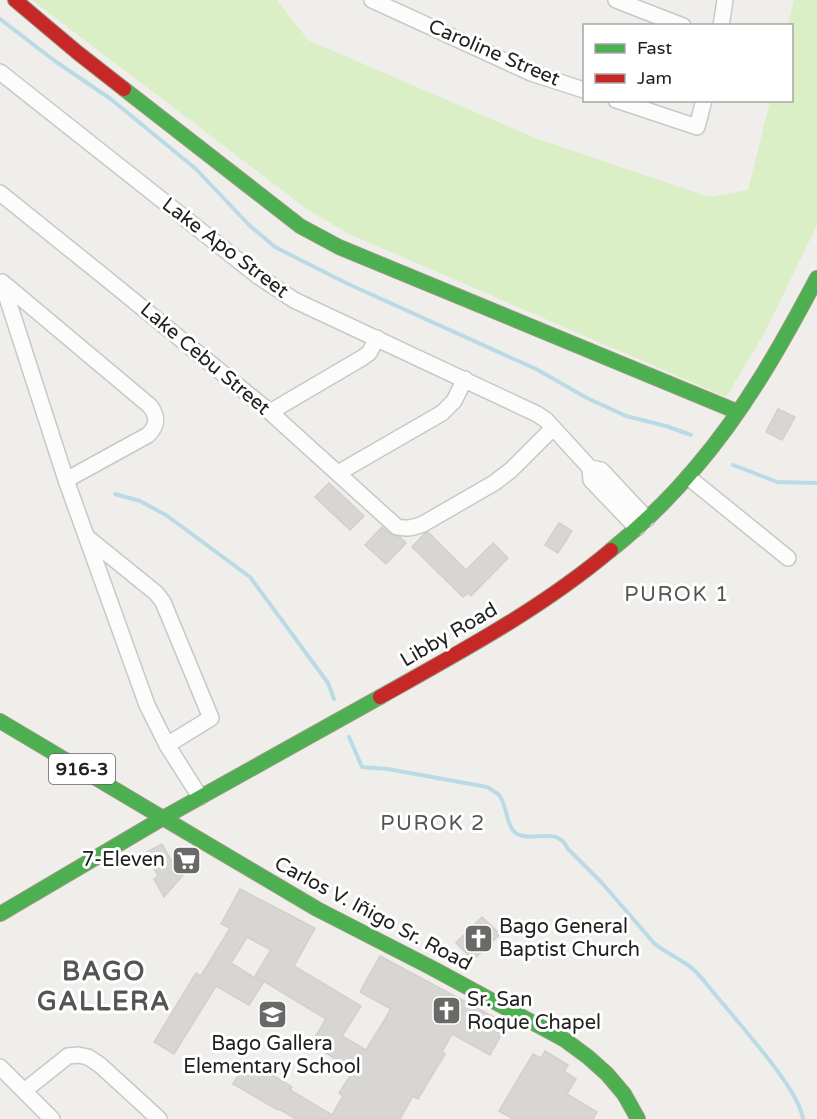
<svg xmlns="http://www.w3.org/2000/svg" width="817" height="1119" font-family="'Varela Round',sans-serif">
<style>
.grass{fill:#dbefc6}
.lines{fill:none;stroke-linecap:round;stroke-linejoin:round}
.stream{stroke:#badbe5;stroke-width:4}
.building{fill:#d8d6d2;stroke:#d3cfcb;stroke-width:1.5}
.street-casing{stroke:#c8c8c6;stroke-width:18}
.fast-casing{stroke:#989a80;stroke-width:16}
.jam-casing{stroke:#989a80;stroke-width:16}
.street{stroke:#fdfcfc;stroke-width:15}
.fast{stroke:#4caf50;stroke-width:14}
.jam{stroke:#c62828;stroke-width:14}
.labels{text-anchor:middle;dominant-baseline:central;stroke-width:6;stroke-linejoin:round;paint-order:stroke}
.shield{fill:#fff;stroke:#646464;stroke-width:1.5}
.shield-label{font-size:18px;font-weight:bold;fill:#212121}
.street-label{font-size:20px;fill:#212121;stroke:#fff}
.poi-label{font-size:20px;fill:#212121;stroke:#fff;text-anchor:start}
.neighbourhood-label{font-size:21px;letter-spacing:1.5px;fill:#545454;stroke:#fff}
.district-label{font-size:26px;font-weight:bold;letter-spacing:1.5px;fill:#545454;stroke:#fff}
</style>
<rect width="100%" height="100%" fill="#efeeea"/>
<path class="grass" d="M32,0H277L308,40L538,139L709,197L748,190L770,101L792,100V26L788,25L794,0H817V225L765,332L726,397L347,233L307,209Z"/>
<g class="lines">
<path class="stream" d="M0,19L55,61L112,100L196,169L249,225L275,247L346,283L536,369L587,398L626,416L666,426L691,435
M733,465L777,482L817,483
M115,494L140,501L166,515L250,577L328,683L334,699
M349,737L362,767L388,769L487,787C490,789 496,792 499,795C507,804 506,828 517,834C534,843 557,825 568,849L602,883L654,943C666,954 683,959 695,971C706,982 715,995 725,1006C745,1031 799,1090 803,1119"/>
</g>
<path class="building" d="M778,409L795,417L782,440L766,432Z
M329,483L364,516L350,530L315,497Z
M559,523L572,531L558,553L545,545Z
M382,527L390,534L400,537L406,543L386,564L365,545Z
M428,532L466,570L493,543L508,558L471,596L468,593L463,597L412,547L424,534Z
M162,844L174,865L186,850L198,858L164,897L154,879L158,876L145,853Z
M240,889L315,928L294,966L361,1006L342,1036L366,1050L391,1009L360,992L380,956L507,1024L490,1055L452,1034L442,1052L445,1054L418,1099L413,1096L400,1119H296L279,1109L278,1110L233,1084L247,1060L292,1087L290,1090L332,1115L343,1096L339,1093L354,1070L311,1044L326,1019L255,976L271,950L247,937L231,963L263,983L249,1005L216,986L174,1054L154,1042L196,973L201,976L230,928L221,924Z
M482,917L500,934L473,960L456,943Z
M545,1051L568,1065L564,1071L576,1079L567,1094L597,1112L593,1119H513L499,1111L533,1054L541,1058Z"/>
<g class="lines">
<defs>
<path id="street" d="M372,0L531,73L584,90
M616,0L683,26
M721,26L725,0
M0,72L258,276L294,300L537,414L546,420L590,468L601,470L647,519
M616,100L697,127L704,100
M0,193L107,279L270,412L397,527C407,529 413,528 423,524L494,483L511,470L553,428
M2,282L66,480L147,705L167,745L200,797
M2,282L150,406C158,417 158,425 148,435L66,480
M270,412L362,358L369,353L377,338
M590,468L591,480L637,528
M338,473L442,413L454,401L465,379
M688,477L788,558
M88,538L156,593L163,602L211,718L167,745
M0,1067L52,1119
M24,1091L68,1056L78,1055L88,1057L100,1065L159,1119"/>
<path id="fast" d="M124,89L300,226L339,247L738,412
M611,550C642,525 671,497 696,467C745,410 782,344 817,278
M380,697L163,818L317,909L432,968L565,1040L588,1057L607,1074L624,1094L638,1119
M0,721L163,818L0,914"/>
<path id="jam" d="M15,0L78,53L124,89
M380,697C460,652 541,609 611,550"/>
</defs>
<use href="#street" class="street-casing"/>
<use href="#fast" class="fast-casing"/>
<use href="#jam" class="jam-casing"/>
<use href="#street" class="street"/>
<use href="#fast" class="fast"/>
<use href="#jam" class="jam"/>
</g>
<defs>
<symbol id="supermarket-square" viewBox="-11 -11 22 22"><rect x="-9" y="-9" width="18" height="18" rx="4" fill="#696967" stroke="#fff"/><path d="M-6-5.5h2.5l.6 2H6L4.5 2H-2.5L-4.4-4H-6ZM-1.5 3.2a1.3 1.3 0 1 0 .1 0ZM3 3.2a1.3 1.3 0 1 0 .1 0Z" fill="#fff"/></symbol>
<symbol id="church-square" viewBox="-11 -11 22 22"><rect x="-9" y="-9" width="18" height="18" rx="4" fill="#696967" stroke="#fff"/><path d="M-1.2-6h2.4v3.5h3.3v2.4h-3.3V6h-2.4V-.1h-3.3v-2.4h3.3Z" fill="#fff"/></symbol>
<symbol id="school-square" viewBox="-11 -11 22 22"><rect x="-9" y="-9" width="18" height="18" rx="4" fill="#696967" stroke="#fff"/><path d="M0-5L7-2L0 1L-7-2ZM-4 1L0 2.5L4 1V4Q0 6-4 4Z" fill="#fff"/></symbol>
</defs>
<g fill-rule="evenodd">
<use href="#supermarket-square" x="170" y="844" width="33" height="33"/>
<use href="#church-square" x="462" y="922" width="33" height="33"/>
<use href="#church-square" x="430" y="994" width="33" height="33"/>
<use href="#school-square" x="256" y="998" width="33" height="33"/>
</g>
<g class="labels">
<rect class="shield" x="49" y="754" width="66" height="30" rx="4.5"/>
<g class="shield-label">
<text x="82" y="769">916-3</text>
</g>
<g class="street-label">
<text transform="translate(494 53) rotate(23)">Caroline Street</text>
<text transform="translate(225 248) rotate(37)">Lake Apo Street</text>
<text transform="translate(205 359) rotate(40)">Lake Cebu Street</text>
<text transform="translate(449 635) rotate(-30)">Libby Road</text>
<text transform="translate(373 914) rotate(28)">Carlos V. Iñigo Sr. Road</text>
</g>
<g class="poi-label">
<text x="165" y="860" text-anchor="end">7-Eleven</text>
<text x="499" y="927">Bago General<tspan x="499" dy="23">Baptist Church</tspan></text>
<text x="467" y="1000">Sr. San<tspan x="467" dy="23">Roque Chapel</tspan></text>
<text x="272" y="1044" text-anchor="middle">Bago Gallera<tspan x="272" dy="23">Elementary School</tspan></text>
</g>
<g class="neighbourhood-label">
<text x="677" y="594">PUROK 1</text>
<text x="433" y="823">PUROK 2</text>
</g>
<g class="district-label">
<text x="104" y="971">BAGO<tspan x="104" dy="30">GALLERA</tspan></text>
</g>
</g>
<rect x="583" y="24" width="210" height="78" fill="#ffffff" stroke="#a6a6a6" stroke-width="1.5"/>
<rect x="595" y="44" width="30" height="9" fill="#4caf50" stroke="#a6a6a6" stroke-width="1.5"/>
<text x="637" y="54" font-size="18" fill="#212121">Fast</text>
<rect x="595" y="74" width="30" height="9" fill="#c62828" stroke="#a6a6a6" stroke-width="1.5"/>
<text x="637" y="84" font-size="18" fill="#212121">Jam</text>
</svg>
